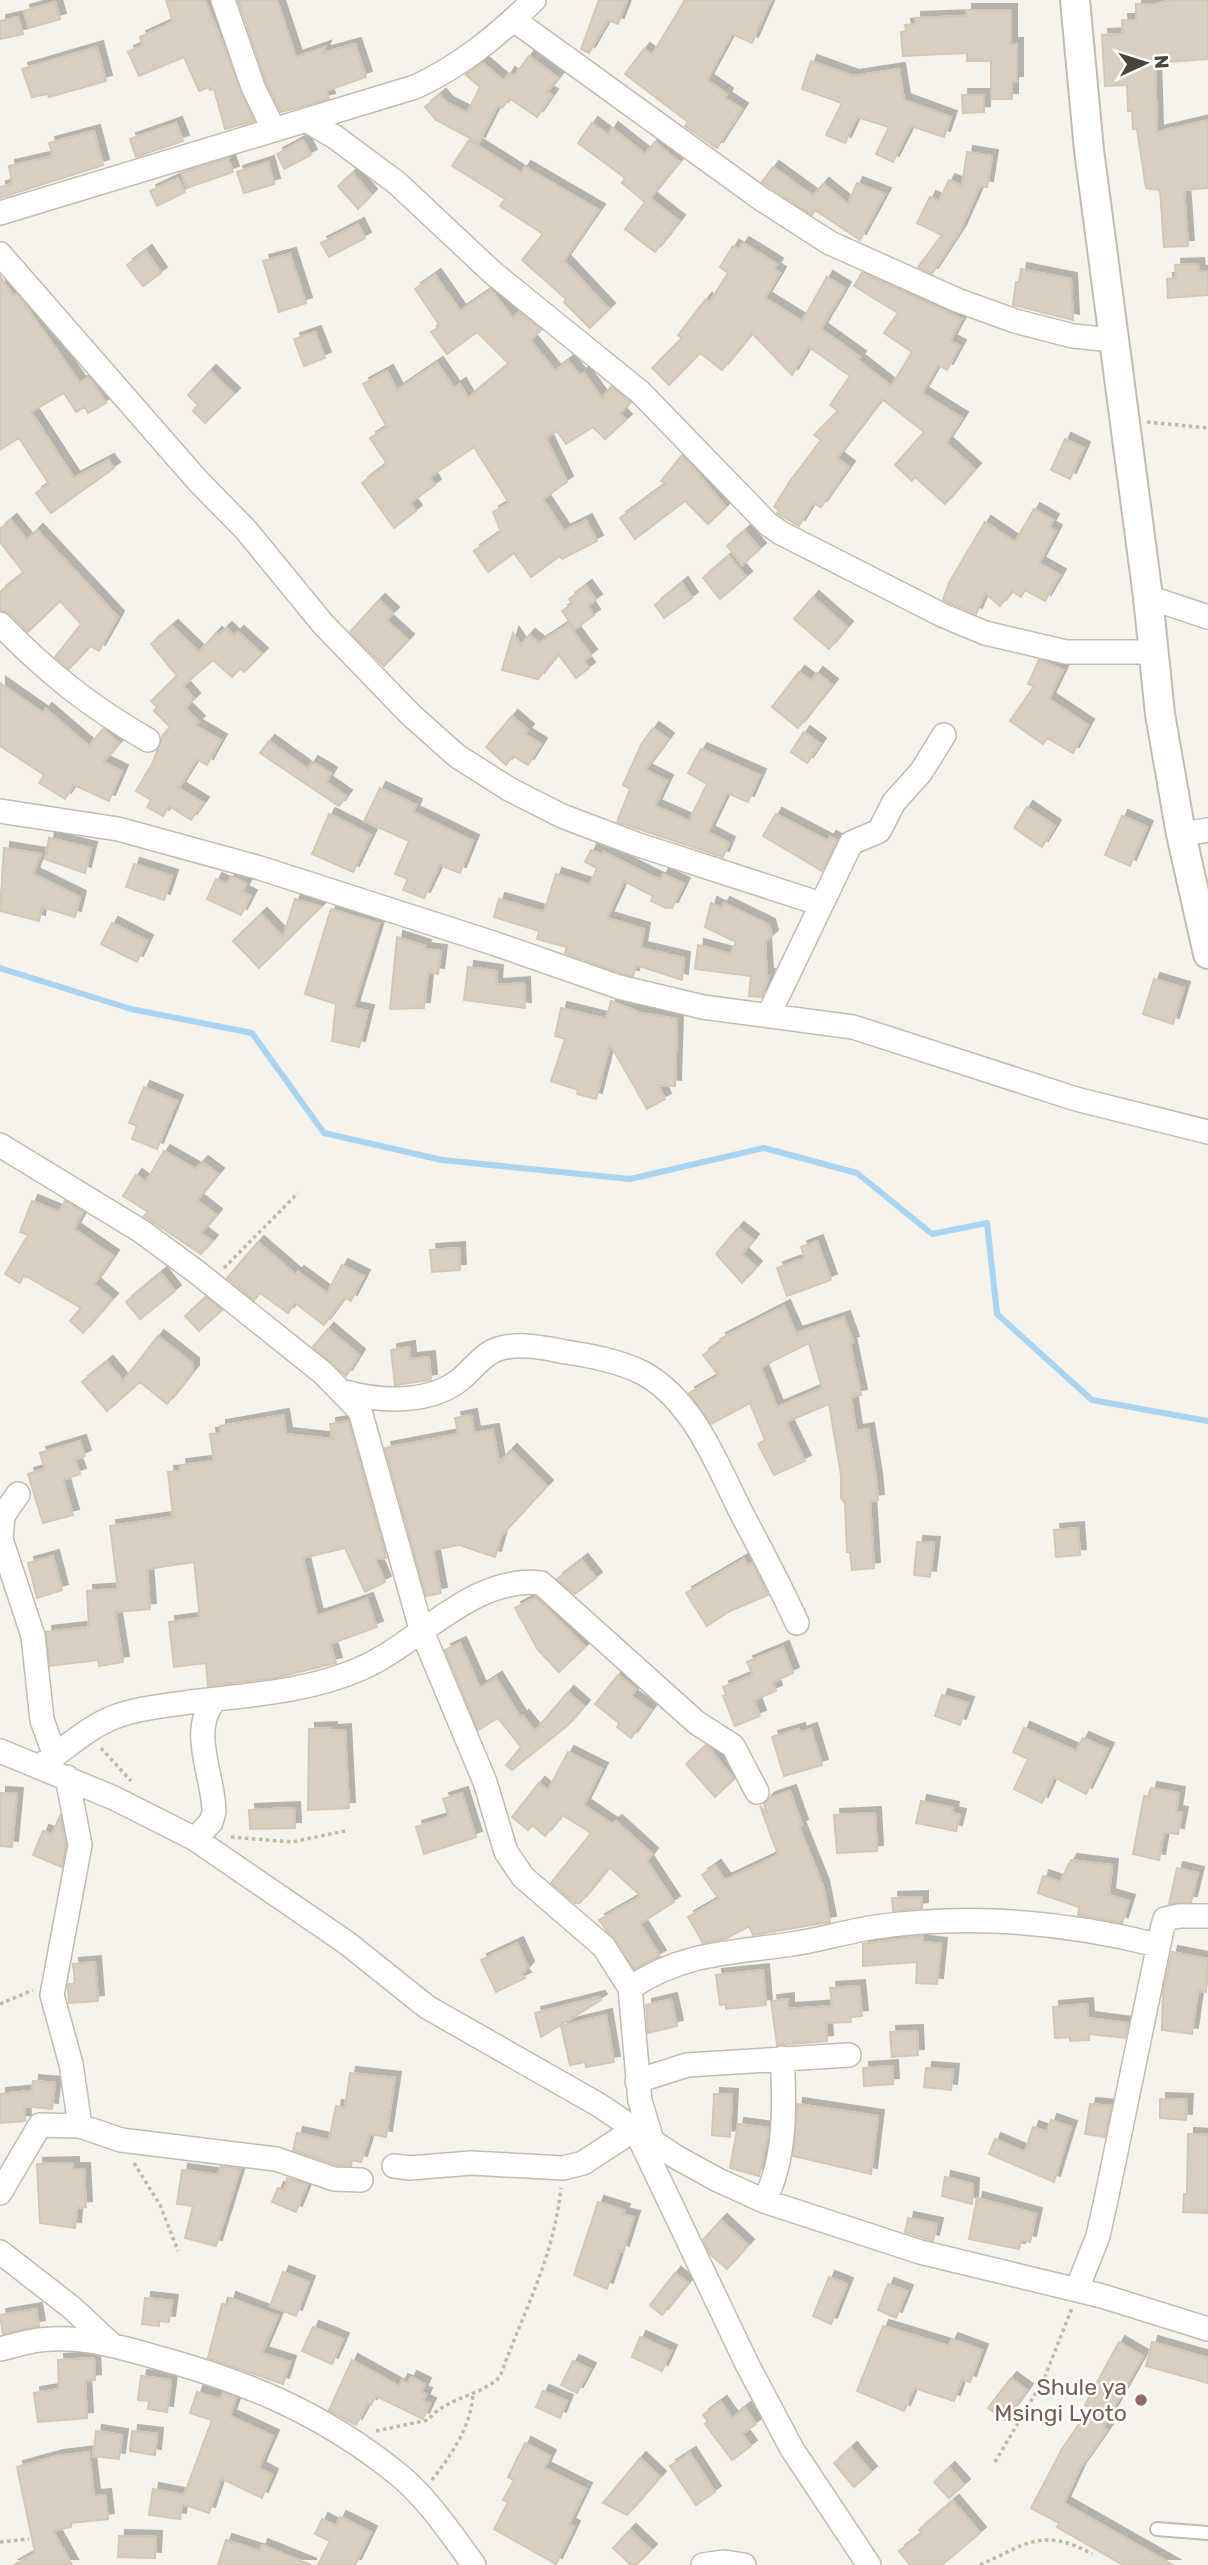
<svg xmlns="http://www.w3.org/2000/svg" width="1208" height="2565" font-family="Rubik,sans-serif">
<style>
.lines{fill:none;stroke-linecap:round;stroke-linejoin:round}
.stream{stroke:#a9d4f2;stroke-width:6}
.building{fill:#d8cfc1;stroke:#d3c7b4;stroke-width:2;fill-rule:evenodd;filter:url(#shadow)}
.service-casing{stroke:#c2bbae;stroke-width:16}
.minor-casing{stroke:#c2bbae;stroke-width:26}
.tertiary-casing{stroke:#c2bbae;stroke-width:32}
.path{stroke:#c4b79f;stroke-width:3.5;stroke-dasharray:3.5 3.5;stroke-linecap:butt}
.service{stroke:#fff;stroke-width:12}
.minor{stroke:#fff;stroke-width:23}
.tertiary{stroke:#fff;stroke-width:28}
.education-dot{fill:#8d6e63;stroke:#fff;stroke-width:2.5}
.labels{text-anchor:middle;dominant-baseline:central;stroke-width:5;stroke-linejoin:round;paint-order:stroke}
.education-label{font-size:23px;fill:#785e54;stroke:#fff;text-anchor:end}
</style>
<defs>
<filter id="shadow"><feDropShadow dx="6" dy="-6" stdDeviation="0" flood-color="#0004"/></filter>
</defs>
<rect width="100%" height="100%" fill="#f6f3ec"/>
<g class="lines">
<path class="stream" d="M0,968L131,1009L252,1033L324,1133L442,1160L630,1179L764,1148L857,1173L932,1234L987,1223L997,1314L1092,1400L1208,1421"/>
</g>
<path class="building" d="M166,0H205L254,121L225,129L214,89L210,90L209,87L199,91L184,57L139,76L128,52L143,45L140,37L173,22Z
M238,0H277L296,57L325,47L322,53L355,44L366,77L326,91L329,99L281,112L266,82Z
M599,0H627L618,24L608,20L589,53L581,49Z
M685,0H771L752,43L732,34L707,80L727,94L725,98L742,109L717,148L685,126L688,122L625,74L644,49L652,55Z
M1171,0H1208V59L1155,63L1157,132L1208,120V188L1184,190L1188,246L1164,247L1160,190L1146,188L1137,129H1133L1132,111H1128L1127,85L1105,86L1102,35L1123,34L1122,20H1136V4H1157Z
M55,2L60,19L29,28L24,11Z
M966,10H1011V44H1017V82H1012V99H991V61H967V53L903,56L901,32L906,31L905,25L915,24V18L966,16Z
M18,17L23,34L0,39V21Z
M97,47L106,81L49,97L48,94L32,97L22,69Z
M529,56L558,78L547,92L552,95L537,117L509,98L502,108L498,105L479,143L436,120L425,107L440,95L447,103L467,113L480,87L466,75L468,73L483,63L504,81L509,73L514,76Z
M811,61L853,76L899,69L904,100L951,117L944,137L911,126L893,162L876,154L889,127L857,117L845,143L826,135L842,103L802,89Z
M962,95H984V112L963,113Z
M176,123L183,141L136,157L130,139Z
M592,123L608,135L612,128L645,154L655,142L679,162L650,198L679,221L655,252L625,229L645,202L622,183L625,178L578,143Z
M94,131L103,165L0,198V187L12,184L9,166L53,156L49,143Z
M303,140L311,155L284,169L277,154Z
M469,140L521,173L525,167L599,210L564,261L609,309L590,328L564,302L566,299L522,260L543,234L500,206L505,199L452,166Z
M967,152L992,156L987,187L980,186L960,231L932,274L918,267L942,235L917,223L930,197L939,201L949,180L962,186Z
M228,158L233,172L187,188L181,173Z
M268,162L274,184L244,193L237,172Z
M773,167L813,196L823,184L848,204L857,183L885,194L860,240L815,210L812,215L762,182Z
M353,173L371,195L358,209L338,186Z
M178,178L185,192L157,206L150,191Z
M358,224L365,238L329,257L321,243Z
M743,243L777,264L774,269L780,273L765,298L802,321L827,277L845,288L821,329L860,357L858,360L891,386L912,352L884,333L898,313L854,286L862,273L962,319L950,341L960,346L947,370L938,365L922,393L962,418L946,443L975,469L945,504L915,477L912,481L895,465L924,432L882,399L837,458L849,467L821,507L813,503L799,526L777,513L779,510L774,507L790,481L821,440L814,435L838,411L830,405L850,376L809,347L792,375L752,333L722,370L700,353L669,385L652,368L682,338L678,335L706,299L709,303L728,273L720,267L733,246L739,249Z
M146,251L161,273L143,286L127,265Z
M290,254L306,303L279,312L263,261Z
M1198,264L1199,272L1208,271V295L1168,298L1167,279L1176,278L1175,265Z
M1021,269L1071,279L1073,320L1013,305L1016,282H1019Z
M435,275L460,311L491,290L513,318L519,312L541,330L530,340L555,371L568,361L580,375L584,373L602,398L611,387L630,402L620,414L626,420L605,439L593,427L566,444L557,431L546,438L567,482L543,499L564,531L586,520L597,541L562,559L560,556L531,577L514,553L488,572L474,551L501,532L493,512L509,503L474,447L430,477L435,485L410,503L416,511L394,528L362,483L387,464L370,438L387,427L363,384L387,371L397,390L437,363L454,388L460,384L468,398L509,364L477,332L447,354L431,332L440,326L415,289Z
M0,276L13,296L16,294L20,298L80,383L89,377L106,403L88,413L85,407L76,412L64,393L31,412L74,478L108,460L114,468L51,513L36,493L49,484L19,438L0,450Z
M315,332L325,358L304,366L294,339Z
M210,371L234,394L205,423L193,411L198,405L188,395Z
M1065,439L1084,448L1070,479L1051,470Z
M682,455L726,507L708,524L685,501L635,539L620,518L666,484L661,481Z
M1034,509L1053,520L1049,527L1056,531L1039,563L1060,575L1045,601L1025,590L1021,597L1012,591L1000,606L985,593L976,614L943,600L949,583L985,522L1015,542Z
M11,520L27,540L37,530L118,617L99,651L90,646L69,669L55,657L81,624L60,601L28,632L10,614L0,610V592L24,573L0,542V529Z
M745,531L760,549L742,565L727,546Z
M729,556L746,577L720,599L703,578Z
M682,583L692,598L664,618L655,605Z
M586,586L596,600L588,606L594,615L575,629L562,611L572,604L569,599Z
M813,597L847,627L829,649L794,619Z
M379,600L393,613L386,620L408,640L384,666L350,632Z
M568,624L591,655L584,661L589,668L576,678L558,654L538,679L502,670L513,633L521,645L529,635L539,643Z
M172,626L199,652L216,633L219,635L226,628L234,636L238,632L262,654L244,672L240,668L232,677L213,660L183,686L194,699L185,708L199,722L195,725L221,740L207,765L197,759L179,788L203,803L191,820L169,806L163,816L147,807L151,800L136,791L153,762L163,735L170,727L154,711L157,707L151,701L177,676L151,644Z
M1039,660L1063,670L1049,699L1088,725L1073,753L1047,738L1043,744L1010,721L1034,686L1028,684Z
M799,672L811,681L817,673L832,685L798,728L772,707Z
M0,683L43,713L46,709L89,746L103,729L119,743L103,762L122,771L109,801L74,785L65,799L39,783L44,775L0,746Z
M512,716L528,730L525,734L541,744L528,765L513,756L506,765L486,747Z
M653,728L668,739L645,770L667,781L655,806L689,821L707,784L688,773L701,749L760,775L748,802L727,793L708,832L729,843L723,857L617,822L630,789L623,785L641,745Z
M804,732L820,744L807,763L791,752Z
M269,741L308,769L312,762L331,773L326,782L346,796L339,806L260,753Z
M380,788L416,805L413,812L473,841L460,873L440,865L424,898L403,890L408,879L395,874L409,841L364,821Z
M1027,807L1055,826L1042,847L1014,828Z
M329,814L371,835L353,872L312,854Z
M776,814L828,841L830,837L837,841L822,871L763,836Z
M1122,816L1147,827L1130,866L1105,855Z
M49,838L91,848L85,873L45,859Z
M4,848L41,854L33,874L80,897L75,917L42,907L39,921L0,911Z
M591,850L602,855L603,852L660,880L663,874L684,884L672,908H666L651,901L653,896L624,881L607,918L644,929L641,948L684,958L682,980L636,965L633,976L623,974L565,953L567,947L537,939L539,931L494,917L499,899L544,912L556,874L590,885L597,868L585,862Z
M134,864L172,876L164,900L126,887Z
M231,876L246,884L242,892L251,896L241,915L207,899L216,879L227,884Z
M295,899L321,907L259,968L233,941L261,914L283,937Z
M711,903L721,908L724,903L769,925L772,936L765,942L767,975H769L762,997L749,996L751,976L695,969L698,945L731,954L736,942L705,927Z
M331,909L379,924L353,1008L368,1011L359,1047L332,1041L336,1004L305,994Z
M112,923L147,941L137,962L101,944Z
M397,937L425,946L424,949L441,951L438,974L428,972L424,1008L390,1009Z
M468,967L497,971L496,985L524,983L525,1008L464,1000Z
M1154,979L1184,988L1173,1024L1143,1014Z
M611,1001L641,1013L677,1019L675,1086L658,1085L665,1099L647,1109L610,1044L596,1099L577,1094L578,1090L551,1081L565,1039L555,1036L561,1008L606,1019Z
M144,1087L177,1101L157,1149L132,1139L137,1126L129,1123Z
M164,1151L196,1169L202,1162L218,1174L197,1200L216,1215L201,1233L212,1241L201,1254L144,1216L148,1212L123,1196L136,1175L146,1182Z
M32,1201L59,1212L65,1201L83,1212L74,1229L113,1256L94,1284L112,1299L83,1333L70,1321L81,1308L24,1275L20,1283L5,1274L28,1235L20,1232Z
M738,1228L753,1240L742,1254L756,1267L742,1283L716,1254Z
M817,1241L831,1280L787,1296L777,1268L805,1258L801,1247Z
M258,1242L296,1275L298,1272L327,1293L342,1265L364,1276L351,1301L344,1298L324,1325L295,1303L288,1313L260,1293L254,1300L227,1278Z
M459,1248L460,1270L432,1272L430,1250Z
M161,1273L175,1291L140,1319L126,1302Z
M206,1297L222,1310L199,1331L185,1316Z
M784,1306L796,1333L844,1317L853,1342L850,1343L861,1395L851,1397L856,1431L868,1429L876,1479L878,1500L870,1501L874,1568L852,1570L850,1552H847L845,1503L841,1498V1475L829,1404L786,1422L805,1461L774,1475L758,1444L765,1440L750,1403L711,1424L689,1393L719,1376L703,1355L721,1342L720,1339ZM809,1343L822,1388L777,1407L761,1367Z
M328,1329L359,1355L346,1376L313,1347Z
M158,1336L193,1364V1371L167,1404L140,1382L107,1411L82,1382L107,1362L123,1381Z
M409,1347L410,1359L429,1357L431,1380L395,1385L391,1350Z
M283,1415L286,1434L332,1439L330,1424L348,1421L386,1558L375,1559L385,1582L365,1592L345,1548L303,1558L317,1616L367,1599L377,1627L330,1644L336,1663L275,1678L208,1686L206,1663L174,1667L169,1622L200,1618L194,1562L147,1569L150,1609L115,1612L123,1662L99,1666L98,1660L50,1666L46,1632L89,1627L87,1591L118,1589L110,1526L173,1517L168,1472L181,1471L180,1465L214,1461L210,1434L220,1433V1426Z
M471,1415L474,1433L493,1430L499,1463L511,1450L547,1486L501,1536L495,1557L459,1545L433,1550L441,1593L426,1596L385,1448L458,1434L455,1418Z
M80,1441L85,1456L75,1460L80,1474L63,1480L73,1515L43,1523L28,1474L45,1469L40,1453Z
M1078,1528L1080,1555L1056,1557L1054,1530Z
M917,1542L934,1543L930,1577L914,1575Z
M53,1556L62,1590L37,1598L28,1563Z
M744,1559L747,1565L752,1563L768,1595L730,1611L707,1626L686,1593Z
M582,1560L596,1578L575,1594L557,1579Z
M536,1597L585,1647L559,1672L538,1650L515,1608Z
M460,1643L480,1688L496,1678L521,1718L523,1716L535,1731L568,1692L584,1706L567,1726L512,1770L506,1765L521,1747L498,1718L478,1730L445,1650Z
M783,1647L793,1673L773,1682L776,1691L754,1700L760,1716L735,1726L723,1696L726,1695L723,1687L753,1675L747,1662Z
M618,1675L636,1689L631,1696L651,1710L631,1738L617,1727L619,1723L595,1704Z
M942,1695L968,1703L960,1725L935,1716Z
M331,1728V1731L345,1730L349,1808L308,1810L309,1729Z
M1024,1728L1076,1751L1083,1738L1108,1749L1086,1794L1054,1777L1042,1803L1014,1789L1028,1759L1013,1752Z
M799,1729L800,1733L811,1729L822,1765L784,1776L772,1737Z
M706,1745L734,1779L715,1797L686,1764Z
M568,1752L602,1769L584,1805L612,1824L616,1821L652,1854L647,1861L674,1902L640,1924L660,1956L634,1969L599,1920L641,1896L609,1867L580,1903H575L551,1883L591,1833L562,1815L545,1836L532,1825L528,1830L512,1817L539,1783L548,1790Z
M1151,1788L1179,1793L1176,1812L1182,1813L1178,1834L1164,1832L1159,1860L1133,1854L1144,1796L1149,1797Z
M790,1791L802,1825L799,1827L823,1886L830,1922L753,1935L749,1926L727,1938L703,1943L688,1917L719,1899L702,1875L715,1866L725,1880L778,1855L760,1806L767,1813L764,1804L769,1798Z
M0,1793L17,1794L12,1847L0,1846Z
M462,1793L476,1837L424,1854L416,1827L449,1817L443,1799Z
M921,1801L953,1808L952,1813L960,1815L956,1831L916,1823Z
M294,1808L295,1828L250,1829L249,1810Z
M875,1813L877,1851L837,1853L834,1815Z
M60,1816L66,1845L62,1867L33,1855L43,1831L52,1834Z
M1071,1860L1112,1865L1109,1895L1129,1901L1122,1923L1078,1915L1079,1907L1038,1893L1043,1876L1060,1882Z
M1177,1868L1198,1873L1191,1902L1169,1904Z
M922,1897V1908L893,1911L892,1898Z
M923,1936V1942L941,1944L937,1984L916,1983L917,1962L863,1966V1944Z
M517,1943L528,1967L522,1974L525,1978L496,1992L481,1960Z
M1172,1952L1208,1959L1206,1992L1198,1991L1192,2034L1162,2030L1163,1991Z
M95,1962L98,2001L69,2003L68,1984H75L73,1964Z
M763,1970L766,2005L726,2009V2004L720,2005L716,1975Z
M859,1986L862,2016L850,2017L851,2022L826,2023L827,2041L777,2045L771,2001L788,1999V2009L832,2006L830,1988Z
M599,1997L601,2000L541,2037L535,2013Z
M671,1999L677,2026L648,2033L646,2005Z
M1087,2004L1088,2018L1128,2023L1125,2038L1089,2034V2040L1070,2041V2037L1055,2038L1053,2007Z
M606,2015L614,2062L586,2067L585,2062L570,2065L561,2026Z
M917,2031L918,2055L892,2057L890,2032Z
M892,2066L893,2084L864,2086L863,2068Z
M926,2068L953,2070L951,2090L924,2087Z
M350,2073L395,2078L386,2137L370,2134L361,2162L352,2160L351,2166L337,2165L293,2150L297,2133L329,2140L336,2106L345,2108Z
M33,2081L55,2083L52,2109L24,2106L25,2121L0,2123V2094L32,2091Z
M714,2094L732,2095L730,2137L712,2135Z
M1160,2099L1187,2100L1186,2120L1160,2118Z
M797,2104L878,2116L871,2174L793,2156Z
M1090,2104L1111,2106L1105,2137L1085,2134Z
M1051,2120L1071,2127L1054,2182L989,2154L995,2139L1025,2152L1033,2127L1047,2132Z
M738,2124L769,2128L759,2176L730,2168Z
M1188,2134L1208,2135V2213L1183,2212L1184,2194H1187Z
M73,2163V2169H84L86,2207L77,2208L75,2228L40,2223L37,2164Z
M221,2166L240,2169L216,2246L185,2238L193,2206L177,2204L182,2170L218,2175Z
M945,2177L973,2184L972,2204L942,2196Z
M287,2178L307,2185L296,2212L272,2202L278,2188L285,2190Z
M977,2198L1036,2214L1030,2242L1021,2240L1019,2249L969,2239Z
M598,2202L624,2210L622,2214L634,2217L623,2252L620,2250L607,2289L574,2275Z
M908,2218L937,2224L933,2241L905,2232Z
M721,2220L748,2245L727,2269L710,2254L703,2240Z
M283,2272L309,2282L296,2316L270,2306Z
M675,2273L688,2283L662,2315L650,2305Z
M829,2277L847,2284L831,2324L813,2316Z
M888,2284L907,2291L896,2318L878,2310Z
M145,2298L172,2301L169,2322L159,2321V2326L142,2324Z
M230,2298L278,2316L262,2353L290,2362L283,2384L208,2358L222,2304L228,2305Z
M36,2309L39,2326L3,2334L0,2315Z
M883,2326L949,2346L952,2339L982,2350L970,2382L962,2379L954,2401L914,2388L904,2411L857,2391Z
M313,2327L343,2339L332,2364L302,2351Z
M640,2337L671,2351L662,2371L632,2357Z
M1119,2342L1143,2356L1103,2427L1107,2430L1079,2470L1064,2503L1173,2565H1123L1057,2527L1059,2523L1031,2508L1062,2449L1090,2408L1085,2405Z
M1152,2342L1208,2358V2383L1146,2366Z
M94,2358L95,2380L85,2381L87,2418L38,2422L34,2393L59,2389L58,2360Z
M352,2360L399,2386L402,2380L408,2383L411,2377L425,2384L421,2392L426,2394L423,2401L430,2404L423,2419L376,2396L371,2405L368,2403L356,2425L329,2410Z
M573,2361L590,2369L577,2393L561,2385Z
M141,2376L171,2380L167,2412L148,2409L149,2401L138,2400Z
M1011,2378L1027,2390L1005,2420L988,2408Z
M543,2391L567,2401L560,2418L536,2407Z
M197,2392L220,2399L223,2393L236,2398L230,2416L273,2436L259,2468L272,2475L262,2498L221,2478L209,2513L182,2504L180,2519L149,2515L153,2489L184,2495L212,2420L190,2413Z
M721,2402L732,2418L745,2408L756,2424L742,2434L751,2446L732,2460L705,2424L708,2421L703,2415Z
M96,2431L122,2435L119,2459L93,2456Z
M132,2431L157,2434L155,2455L130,2451Z
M525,2443L550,2456L544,2468L586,2489L569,2524L574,2527L556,2564L494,2529L508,2502L503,2500L514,2480L508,2477Z
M851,2448L871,2472L854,2487L834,2463Z
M89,2452L94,2496L105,2495L108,2519L71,2523V2527L53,2531L72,2565H14L35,2553L17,2467L57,2456Z
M690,2453L715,2492L696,2505L670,2466Z
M640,2458L660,2477L627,2515L603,2503Z
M949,2468L964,2485L949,2498L934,2482Z
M953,2501L980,2533L942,2565H910L899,2551L922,2534L919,2530Z
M340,2517L371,2532L355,2565H318L330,2541L315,2534L322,2519L336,2526Z
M630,2530L651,2550L636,2565H631L613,2548Z
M119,2536L156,2537L155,2558L118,2557Z
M226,2540L260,2551L262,2545L311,2565H218Z"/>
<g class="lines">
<defs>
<path id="service" d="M1157,2529L1208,2533"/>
<path id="minor" d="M223,0L253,87L273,128
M514,20L760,198L830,243L957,300L1015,321L1073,336L1113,340
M306,120L335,137L397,183L493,273L640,392L768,524L781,533L942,615L985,633L1066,652H1154
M0,213L415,87C461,66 498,35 534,0
M0,254L198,481L246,530L323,624L411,715L457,756L509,789L562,816L636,844L821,904
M1148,597L1208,617
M0,624C48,673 89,706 148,740
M0,811L118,829L260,868L493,943L619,987L703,1007L853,1027L1076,1099L1208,1132
M1181,834L1208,830
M769,1014L851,843L879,831L894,802L921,772L944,735
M0,1145L141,1231L198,1273L323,1373L360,1411L421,1629L485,1782L506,1852L523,1877L604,1947L630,1988L640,2101L652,2140
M345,1392C382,1402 430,1404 461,1379C473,1369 484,1353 498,1349C520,1342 545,1348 566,1352C592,1356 619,1361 643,1373C694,1401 717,1465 742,1514C761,1550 780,1585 797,1623
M18,1494L3,1516L1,1539L33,1636L42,1720L55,1756
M0,1751L114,1798L195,1839L347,1943L427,2007L599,2105L676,2157L718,2180L764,2201L920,2252L1102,2296L1208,2329
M41,1765C64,1750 87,1728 112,1718C136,1708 164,1706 190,1702C247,1695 309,1692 362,1668C419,1643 473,1575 541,1583L697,1723L733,1746L757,1792
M67,1777L80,1845L52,1995L71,2064L80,2126L121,2140L276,2159L334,2179L361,2180
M195,1839L211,1822L214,1812C214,1776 188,1730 215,1700
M630,1988C683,1952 731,1953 792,1944C820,1940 848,1931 876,1927C969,1914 1066,1922 1157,1945
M637,2081L687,2065L849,2055
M394,2166L410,2168L471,2163L563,2168L583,2163L635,2129L748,2366L792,2449L869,2565
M0,2193L40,2125L80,2126
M764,2201C786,2160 785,2104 782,2058
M0,2252L71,2307L112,2345
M1077,2289L1098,2236L1107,2195L1162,1929L1165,1919L1179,1916H1208
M0,2349C17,2345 34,2339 52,2339C86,2337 120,2347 152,2356C245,2381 323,2413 399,2475C429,2500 451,2534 474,2565
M703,2565L724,2562L744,2565"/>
<path id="tertiary" d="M1075,0L1089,150L1148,597L1160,714L1181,834L1208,954"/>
</defs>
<use href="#service" class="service-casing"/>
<use href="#minor" class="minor-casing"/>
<use href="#tertiary" class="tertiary-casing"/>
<path class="path" d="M1147,422L1208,428
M224,1268L298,1193
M101,1748L131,1781
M231,1837L292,1842L345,1831
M0,2004L33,1990
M134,2163L160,2205L178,2251
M376,2431L428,2420C446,2397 479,2397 500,2377C524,2309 553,2261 561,2188
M995,2462L1044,2379L1072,2308
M432,2480C452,2454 472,2425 473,2392
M0,2542L29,2539
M980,2565C1025,2545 1042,2526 1092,2554"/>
<use href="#service" class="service"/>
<use href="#minor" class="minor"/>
<use href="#tertiary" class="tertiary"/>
</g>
<circle class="education-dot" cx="1141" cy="2400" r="7"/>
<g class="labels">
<g class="education-label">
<text x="1127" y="2387">Shule ya<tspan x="1127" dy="26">Msingi Lyoto</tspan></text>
</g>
</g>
<g transform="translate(1145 63) rotate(86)" stroke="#ffffff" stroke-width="5" paint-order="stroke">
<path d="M0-5L12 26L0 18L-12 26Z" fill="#4b4439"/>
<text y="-10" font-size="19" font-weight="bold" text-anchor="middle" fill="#4b4439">N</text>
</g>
</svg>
